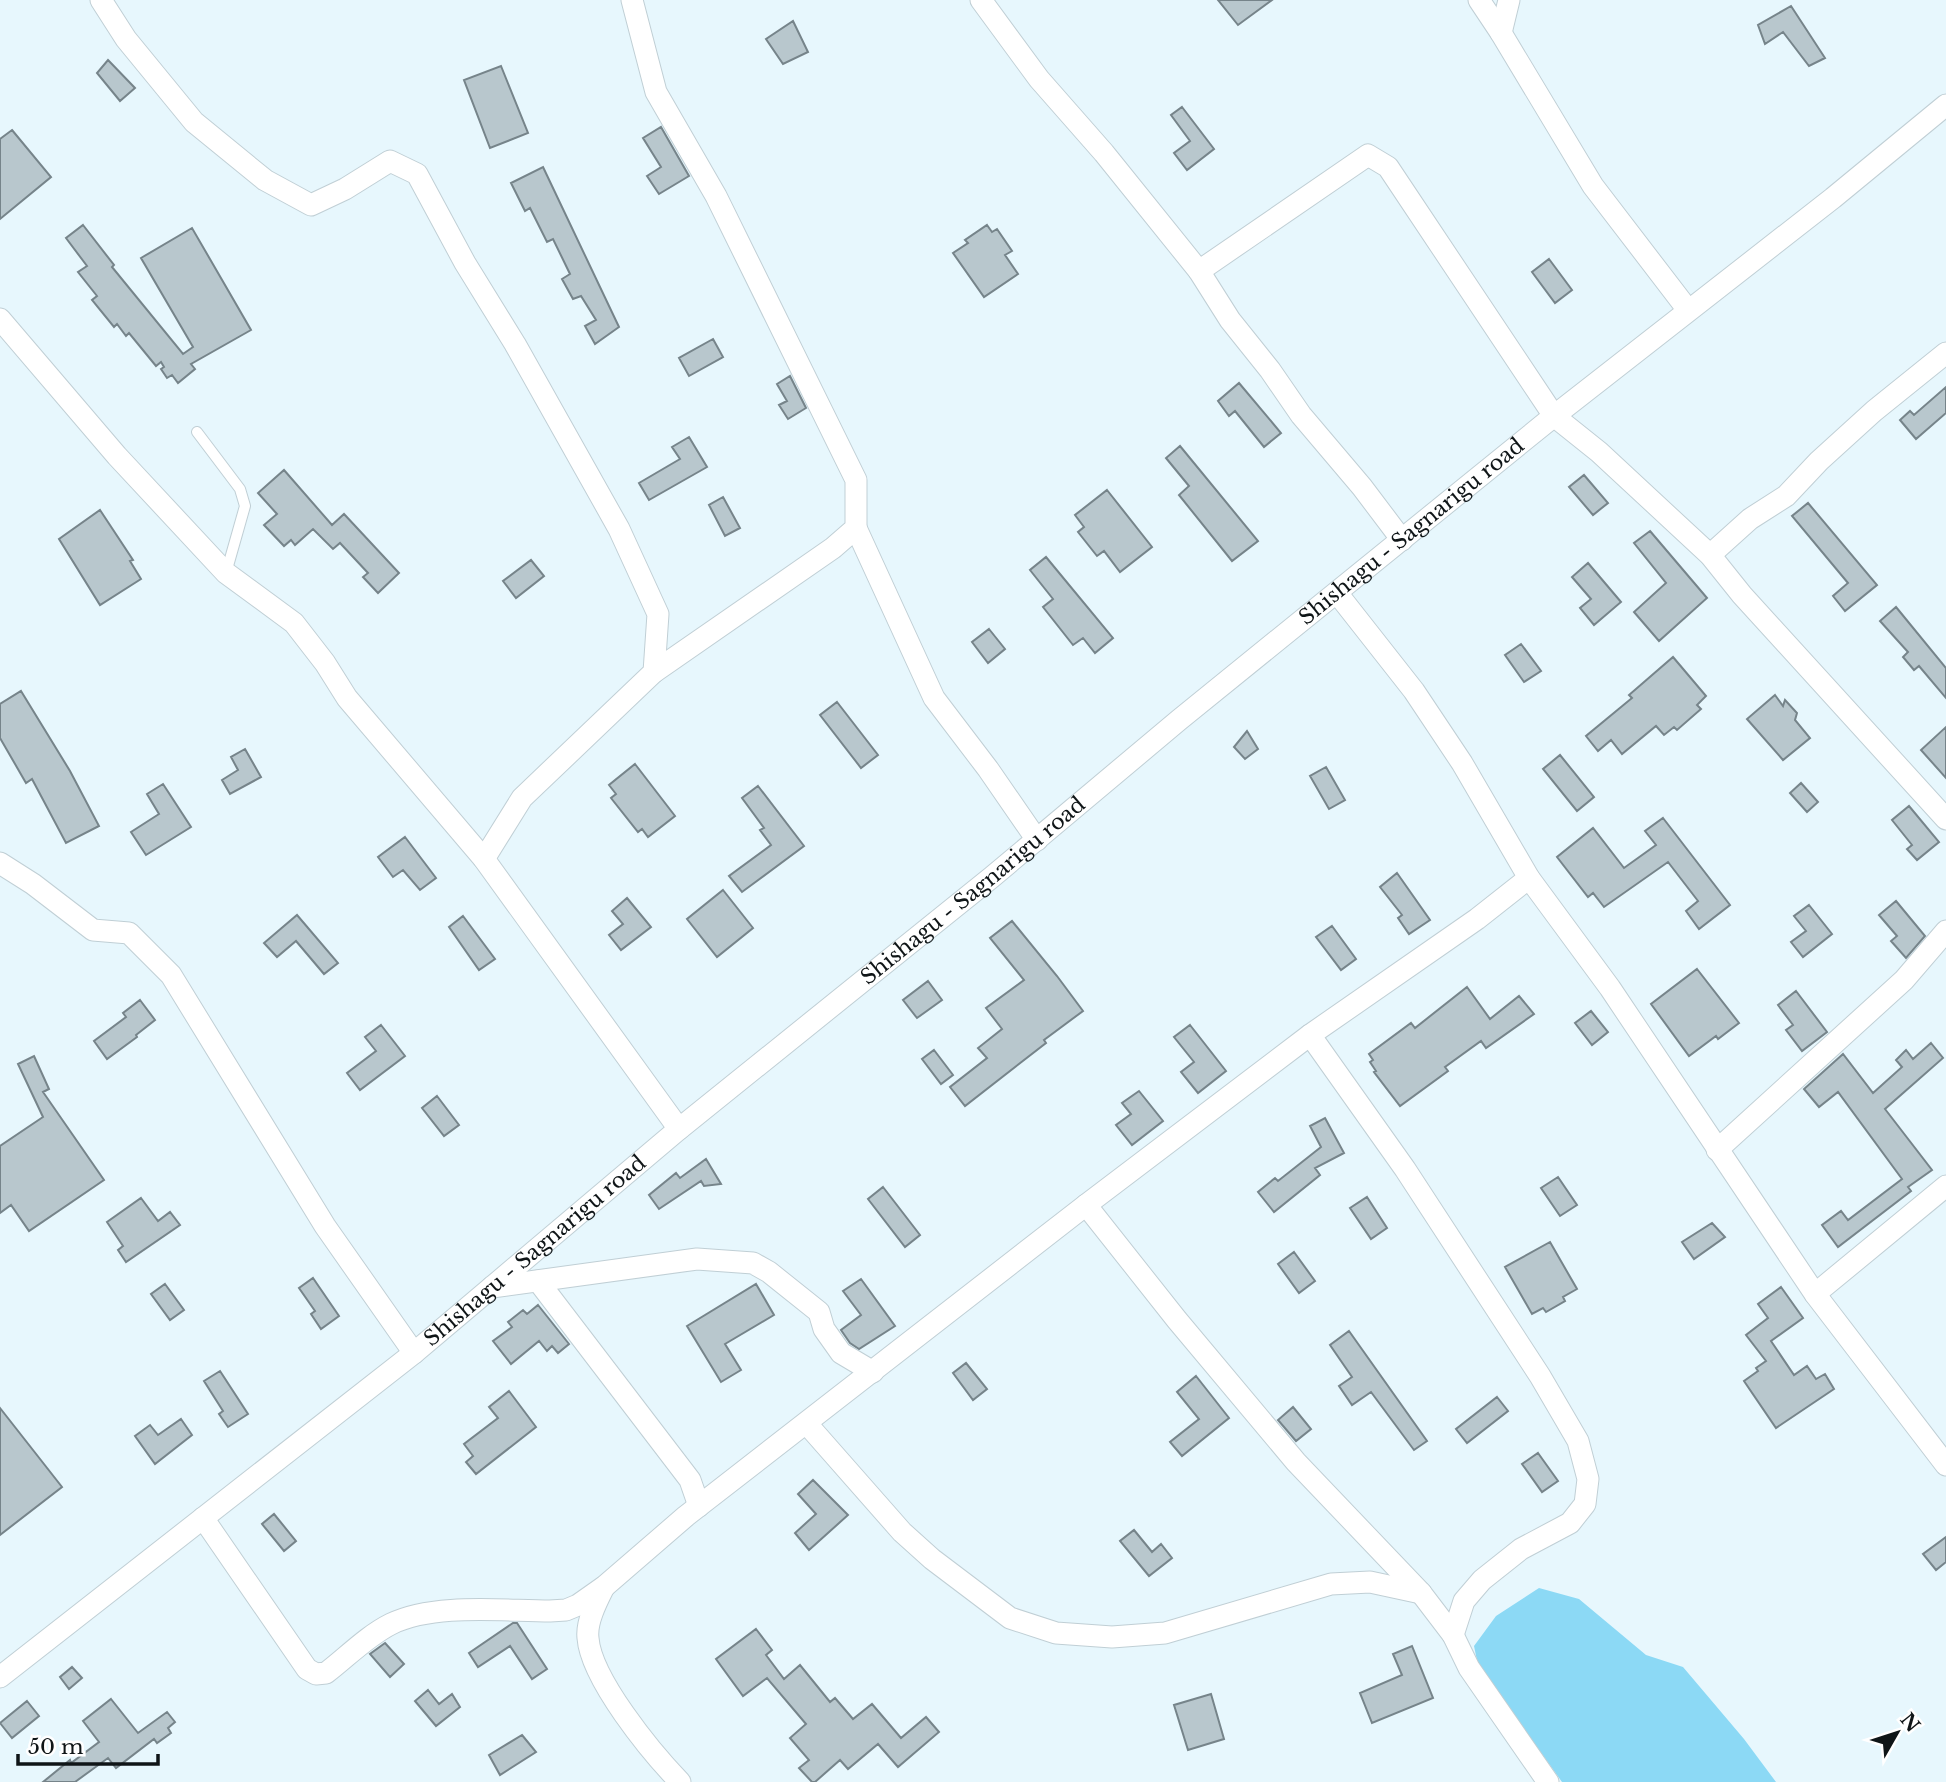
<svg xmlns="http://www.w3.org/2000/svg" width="1946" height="1782" font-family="'Libre Baskerville',serif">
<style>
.water{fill:#8cd9f5}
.building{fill:#b8c7cd;stroke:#76848a;stroke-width:2}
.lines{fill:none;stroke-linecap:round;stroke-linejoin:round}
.lane-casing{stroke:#c0cfd5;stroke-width:12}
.street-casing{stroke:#c0cfd5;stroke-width:23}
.lane{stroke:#fff;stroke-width:10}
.street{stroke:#fff;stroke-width:21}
.labels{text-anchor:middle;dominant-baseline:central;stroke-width:5;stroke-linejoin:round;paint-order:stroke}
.street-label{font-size:21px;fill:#0f1517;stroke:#fff}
</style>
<rect width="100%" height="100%" fill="#e7f7fd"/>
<path class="water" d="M1539,1588L1579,1599L1646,1655L1683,1667L1744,1739L1776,1782H1562L1529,1736L1480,1675L1474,1646L1496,1616Z"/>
<path class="building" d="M1218,0H1272L1238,25Z
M1791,6L1825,58L1809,66L1783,32L1765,44L1758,25Z
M793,21L808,52L783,64L766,39Z
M108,60L135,88L120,101L97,73Z
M501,66L528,133L490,148L464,80Z
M1182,107L1214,149L1187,170L1174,153L1190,141L1171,115Z
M661,127L689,176L659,194L647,176L661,167L643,138Z
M12,130L51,177L0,219V139Z
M543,167L619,327L595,344L585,326L596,320L581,296L573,299L562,279L570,274L553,239L547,242L530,208L525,211L511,183Z
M83,225L114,265L112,267L183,354L193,347L141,258L192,228L251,330L191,364L195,369L178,383L172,375L167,378L161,369L164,367L161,362L156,366L129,333L126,336L117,324L114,327L92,300L97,296L78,272L87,266L66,238Z
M987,225L992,232L997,229L1012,251L1005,255L1018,274L984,297L953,253L968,243L965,240Z
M1549,259L1572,290L1555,303L1532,272Z
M713,339L723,357L689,376L679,358Z
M790,376L806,408L788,419L779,405L787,401L777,384Z
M1239,383L1281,433L1264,447L1235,411L1229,416L1218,401Z
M1946,387V413L1916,439L1900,420L1910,411L1914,415Z
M689,437L707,467L649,500L639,483L680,459L672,447Z
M1180,446L1258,541L1232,561L1179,495L1189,486L1166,458Z
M284,470L332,525L344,514L399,573L378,593L363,577L368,573L340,543L333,549L313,529L295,545L291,540L284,546L264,525L277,514L258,493Z
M1584,475L1608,503L1593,515L1569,487Z
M1107,490L1152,547L1120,572L1104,551L1097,556L1078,532L1084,527L1075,515Z
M723,497L740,528L725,536L709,505Z
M1808,503L1877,585L1845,611L1833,596L1848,583L1792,516Z
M100,510L133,560L130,561L141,579L100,605L59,539Z
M1650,531L1707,598L1659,641L1634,612L1666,583L1634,543Z
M1046,557L1113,638L1095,653L1083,638L1073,645L1043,607L1053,599L1030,570Z
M531,560L544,576L516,598L503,581Z
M1588,563L1621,602L1594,625L1580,608L1591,599L1572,577Z
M1896,607L1946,668V698L1919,666L1914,670L1903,657L1908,652L1880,621Z
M989,629L1005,649L988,663L972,642Z
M1521,644L1541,671L1524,682L1505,655Z
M1673,657L1706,696L1697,705L1701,709L1677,730L1674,727L1664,735L1656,726L1622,754L1611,740L1598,751L1586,736L1632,698L1629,695Z
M21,691L70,771L99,826L66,843L32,779L26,783L0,738V704Z
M1775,695L1783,706L1785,700L1797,713L1795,720L1810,738L1783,760L1747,719Z
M837,702L878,755L861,768L820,715Z
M1946,727V778L1921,750Z
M1247,731L1258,749L1245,759L1234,747Z
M245,749L261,777L230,794L222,780L238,770L231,757Z
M1560,755L1594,797L1577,811L1543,769Z
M635,764L675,816L648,837L642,829L638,832L611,798L616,794L609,785Z
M1326,767L1345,800L1329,809L1310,776Z
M1801,783L1818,802L1807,812L1790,793Z
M163,784L191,827L146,855L131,832L159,814L147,794Z
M758,786L804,846L742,892L729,876L771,845L760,830L764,828L742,798Z
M1909,806L1939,842L1917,860L1907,849L1912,845L1892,820Z
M1663,818L1730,905L1699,929L1686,911L1698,901L1668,862L1604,907L1593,893L1588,897L1557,857L1593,828L1624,868L1656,845L1645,831Z
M405,837L436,878L420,890L403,870L393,877L378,857Z
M1397,873L1430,920L1409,934L1398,918L1402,915L1380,887Z
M723,890L753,928L717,957L687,919Z
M627,898L651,927L621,950L609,935L623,924L612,911Z
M1896,901L1925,936L1906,958L1891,941L1897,936L1879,915Z
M1809,905L1832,934L1803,957L1791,942L1806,931L1794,916Z
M297,915L338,963L324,974L296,941L277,957L264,943Z
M463,916L495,959L479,970L449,927Z
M1012,921L1057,976L1083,1011L1044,1040L1046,1043L965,1106L950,1087L987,1058L978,1048L1002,1029L986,1008L1024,980L990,938Z
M1332,926L1356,959L1341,970L1316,937Z
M1697,969L1739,1023L1718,1039L1716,1036L1689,1056L1651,1004Z
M928,981L942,1000L917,1018L903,1000Z
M1467,987L1490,1019L1519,996L1534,1014L1486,1048L1481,1041L1445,1067L1448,1071L1400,1106L1374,1072L1376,1071L1370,1062L1373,1060L1369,1054L1411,1023L1415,1028Z
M1796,991L1827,1032L1802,1051L1786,1030L1793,1025L1778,1005Z
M140,1000L155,1020L136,1035L137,1037L107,1059L94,1041L126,1017L123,1013Z
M1591,1011L1608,1032L1592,1045L1575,1023Z
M381,1025L405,1056L360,1090L347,1073L376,1051L365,1037Z
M1190,1025L1226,1071L1198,1093L1181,1072L1194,1062L1174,1037Z
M1931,1043L1943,1058L1885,1109L1932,1170L1908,1187L1911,1191L1838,1247L1822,1225L1841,1211L1848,1220L1902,1179L1838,1092L1819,1107L1804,1089L1843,1054L1873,1093L1902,1067L1896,1060L1906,1050L1913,1059Z
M934,1050L953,1075L941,1084L922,1059Z
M34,1056L49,1089L43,1092L104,1180L29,1231L11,1205L0,1213V1146L43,1117L18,1064Z
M1139,1091L1163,1121L1132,1145L1116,1125L1131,1114L1122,1103Z
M437,1096L459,1125L444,1136L422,1108Z
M1325,1118L1344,1153L1315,1168L1320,1175L1274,1212L1258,1192L1275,1178L1278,1181L1321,1147L1310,1126Z
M706,1159L721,1184L704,1186L701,1181L659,1209L649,1195L676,1173L680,1178Z
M1558,1177L1577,1205L1560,1216L1541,1188Z
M883,1187L920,1235L905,1247L868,1199Z
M1367,1197L1387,1228L1371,1239L1350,1208Z
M141,1198L158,1221L170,1212L180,1225L126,1262L118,1250L123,1246L107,1222Z
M1712,1223L1725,1237L1694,1259L1682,1242Z
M1550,1242L1577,1289L1563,1297L1565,1301L1546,1312L1543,1308L1532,1314L1505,1267Z
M1294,1252L1315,1281L1299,1293L1278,1264Z
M313,1278L339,1316L321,1329L311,1314L315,1311L299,1288Z
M861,1279L895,1326L859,1349L850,1343L841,1330L861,1315L843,1291Z
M165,1284L184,1310L170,1320L151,1294Z
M756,1284L774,1315L725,1344L741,1370L721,1382L687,1326Z
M1781,1287L1803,1318L1771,1341L1794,1375L1807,1366L1816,1379L1825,1374L1834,1389L1776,1428L1744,1381L1758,1371L1756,1368L1766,1361L1746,1335L1768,1318L1758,1304Z
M538,1305L569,1344L558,1353L552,1346L547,1351L539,1341L511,1364L493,1341L512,1327L508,1322L523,1310L527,1314Z
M1349,1331L1427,1441L1414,1450L1371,1392L1352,1405L1339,1386L1352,1377L1330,1345Z
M966,1363L987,1389L973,1400L953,1373Z
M220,1371L248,1414L228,1427L219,1414L223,1411L204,1381Z
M1196,1376L1229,1418L1182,1456L1170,1442L1199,1419L1177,1392Z
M509,1391L536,1427L476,1474L466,1462L473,1456L464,1444L498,1418L489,1407Z
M1497,1397L1508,1411L1467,1443L1456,1429Z
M1293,1407L1311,1429L1296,1441L1278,1420Z
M0,1408L62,1487L0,1535Z
M181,1419L192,1435L155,1464L135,1436L150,1425L158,1435Z
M1538,1453L1558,1481L1542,1492L1522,1464Z
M813,1480L848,1515L809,1550L795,1533L816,1514L798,1494Z
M274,1514L296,1541L284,1551L262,1524Z
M1134,1530L1152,1552L1161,1544L1172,1558L1149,1576L1120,1541Z
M1946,1537V1562L1936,1570L1923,1554Z
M513,1623H517L547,1669L532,1679L510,1646L478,1667L469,1653Z
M756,1629L772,1650L766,1655L784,1679L800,1665L830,1702L835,1698L853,1719L872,1704L901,1738L926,1717L939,1732L898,1767L878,1744L848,1769L840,1760L815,1782H812L799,1768L809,1760L790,1738L806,1724L767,1678L743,1696L716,1659Z
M385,1643L404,1664L390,1677L370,1654Z
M1412,1646L1433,1698L1372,1723L1360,1693L1402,1675L1393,1654Z
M72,1667L82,1678L69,1689L60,1677Z
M428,1690L439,1704L452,1694L460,1707L436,1726L415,1701Z
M1211,1694L1224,1739L1188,1750L1174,1705Z
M111,1699L138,1733L167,1712L175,1722L168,1728L171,1733L157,1743L154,1739L116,1768L108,1758L75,1782H43L70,1760L71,1763L99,1742L83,1721Z
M27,1701L39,1716L12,1738L0,1723Z
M522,1735L536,1752L500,1775L489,1755Z"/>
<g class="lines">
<defs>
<path id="lane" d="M197,432L240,489L245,506L226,573"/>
<g id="street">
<path d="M101,0L126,39L194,122L265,180L311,205L345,189L390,161L417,174L465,263L515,344L619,529L658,614L654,672L522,798L484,859"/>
<path d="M632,0L656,92L716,196L856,480V528L833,548L654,672"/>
<path d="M981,0L1039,79L1104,153L1199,271L1230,320L1270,370L1301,415L1362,487L1402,540"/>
<path d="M1479,0L1501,33L1593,186L1688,310"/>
<path d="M1501,33L1509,0"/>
<path d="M1199,271L1368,155L1388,167L1554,416L1599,452L1710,555L1742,595L1946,819"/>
<path d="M0,319L117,456L226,573L294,623L325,663L347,698L484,859L679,1129"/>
<path d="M856,528L934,698L988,769L1037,840"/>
<path d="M1710,555L1750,519L1786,496L1819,461L1874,411L1946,353"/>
<path d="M1337,593L1414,691L1462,763L1529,878L1610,988L1815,1294L1946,1465"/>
<path d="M0,863L33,884L93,930L129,933L171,975L325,1226L414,1353"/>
<path d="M1310,1035L1405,1169L1540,1376L1578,1441L1588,1479L1585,1504L1570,1523L1521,1549L1482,1580L1464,1601L1453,1635"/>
<path d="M1717,1150L1904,980L1946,931"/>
<path d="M1086,1205L1177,1320L1296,1462L1421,1593L1453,1635L1469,1668L1548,1782"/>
<path d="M538,1281L690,1480L699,1506"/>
<path d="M492,1287L697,1259L753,1263L769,1272L819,1312L824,1329L841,1353L873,1372"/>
<path d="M1815,1294L1946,1186"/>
<path d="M807,1424L902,1532L932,1559L1010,1618L1056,1633L1112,1637L1165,1633L1331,1584L1370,1582L1421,1593"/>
<path d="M203,1518L307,1669L316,1674L326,1673C347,1657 367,1636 391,1624C434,1603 502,1611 550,1611L566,1610L578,1605L605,1586L686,1516L1086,1205L1310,1035L1477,919L1529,878"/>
<path d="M604,1587C597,1601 586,1622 588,1638C591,1679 651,1752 680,1782"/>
<path id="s1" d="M0,1677L414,1353L679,1129L992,877L1179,720L1554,416L1833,198L1946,105"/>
</g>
</defs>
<use href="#lane" class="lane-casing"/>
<use href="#street" class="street-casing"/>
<use href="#lane" class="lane"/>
<use href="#street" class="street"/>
</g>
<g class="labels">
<g class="street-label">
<text stroke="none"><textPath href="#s1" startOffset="1818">Shishagu - Sagnarigu road</textPath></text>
<text stroke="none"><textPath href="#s1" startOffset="1251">Shishagu - Sagnarigu road</textPath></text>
<text stroke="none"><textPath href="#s1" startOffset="684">Shishagu - Sagnarigu road</textPath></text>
</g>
</g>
<g transform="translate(1897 1733) rotate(51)" stroke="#ffffff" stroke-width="5" paint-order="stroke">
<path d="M0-5L12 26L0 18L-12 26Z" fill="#0f1517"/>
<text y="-10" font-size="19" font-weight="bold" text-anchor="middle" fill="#0f1517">N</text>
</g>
<path d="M18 1754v10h140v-10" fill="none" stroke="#0f1517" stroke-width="3.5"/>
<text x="28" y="1754" font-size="21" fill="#0f1517" stroke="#ffffff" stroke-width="5" paint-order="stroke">50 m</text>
</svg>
